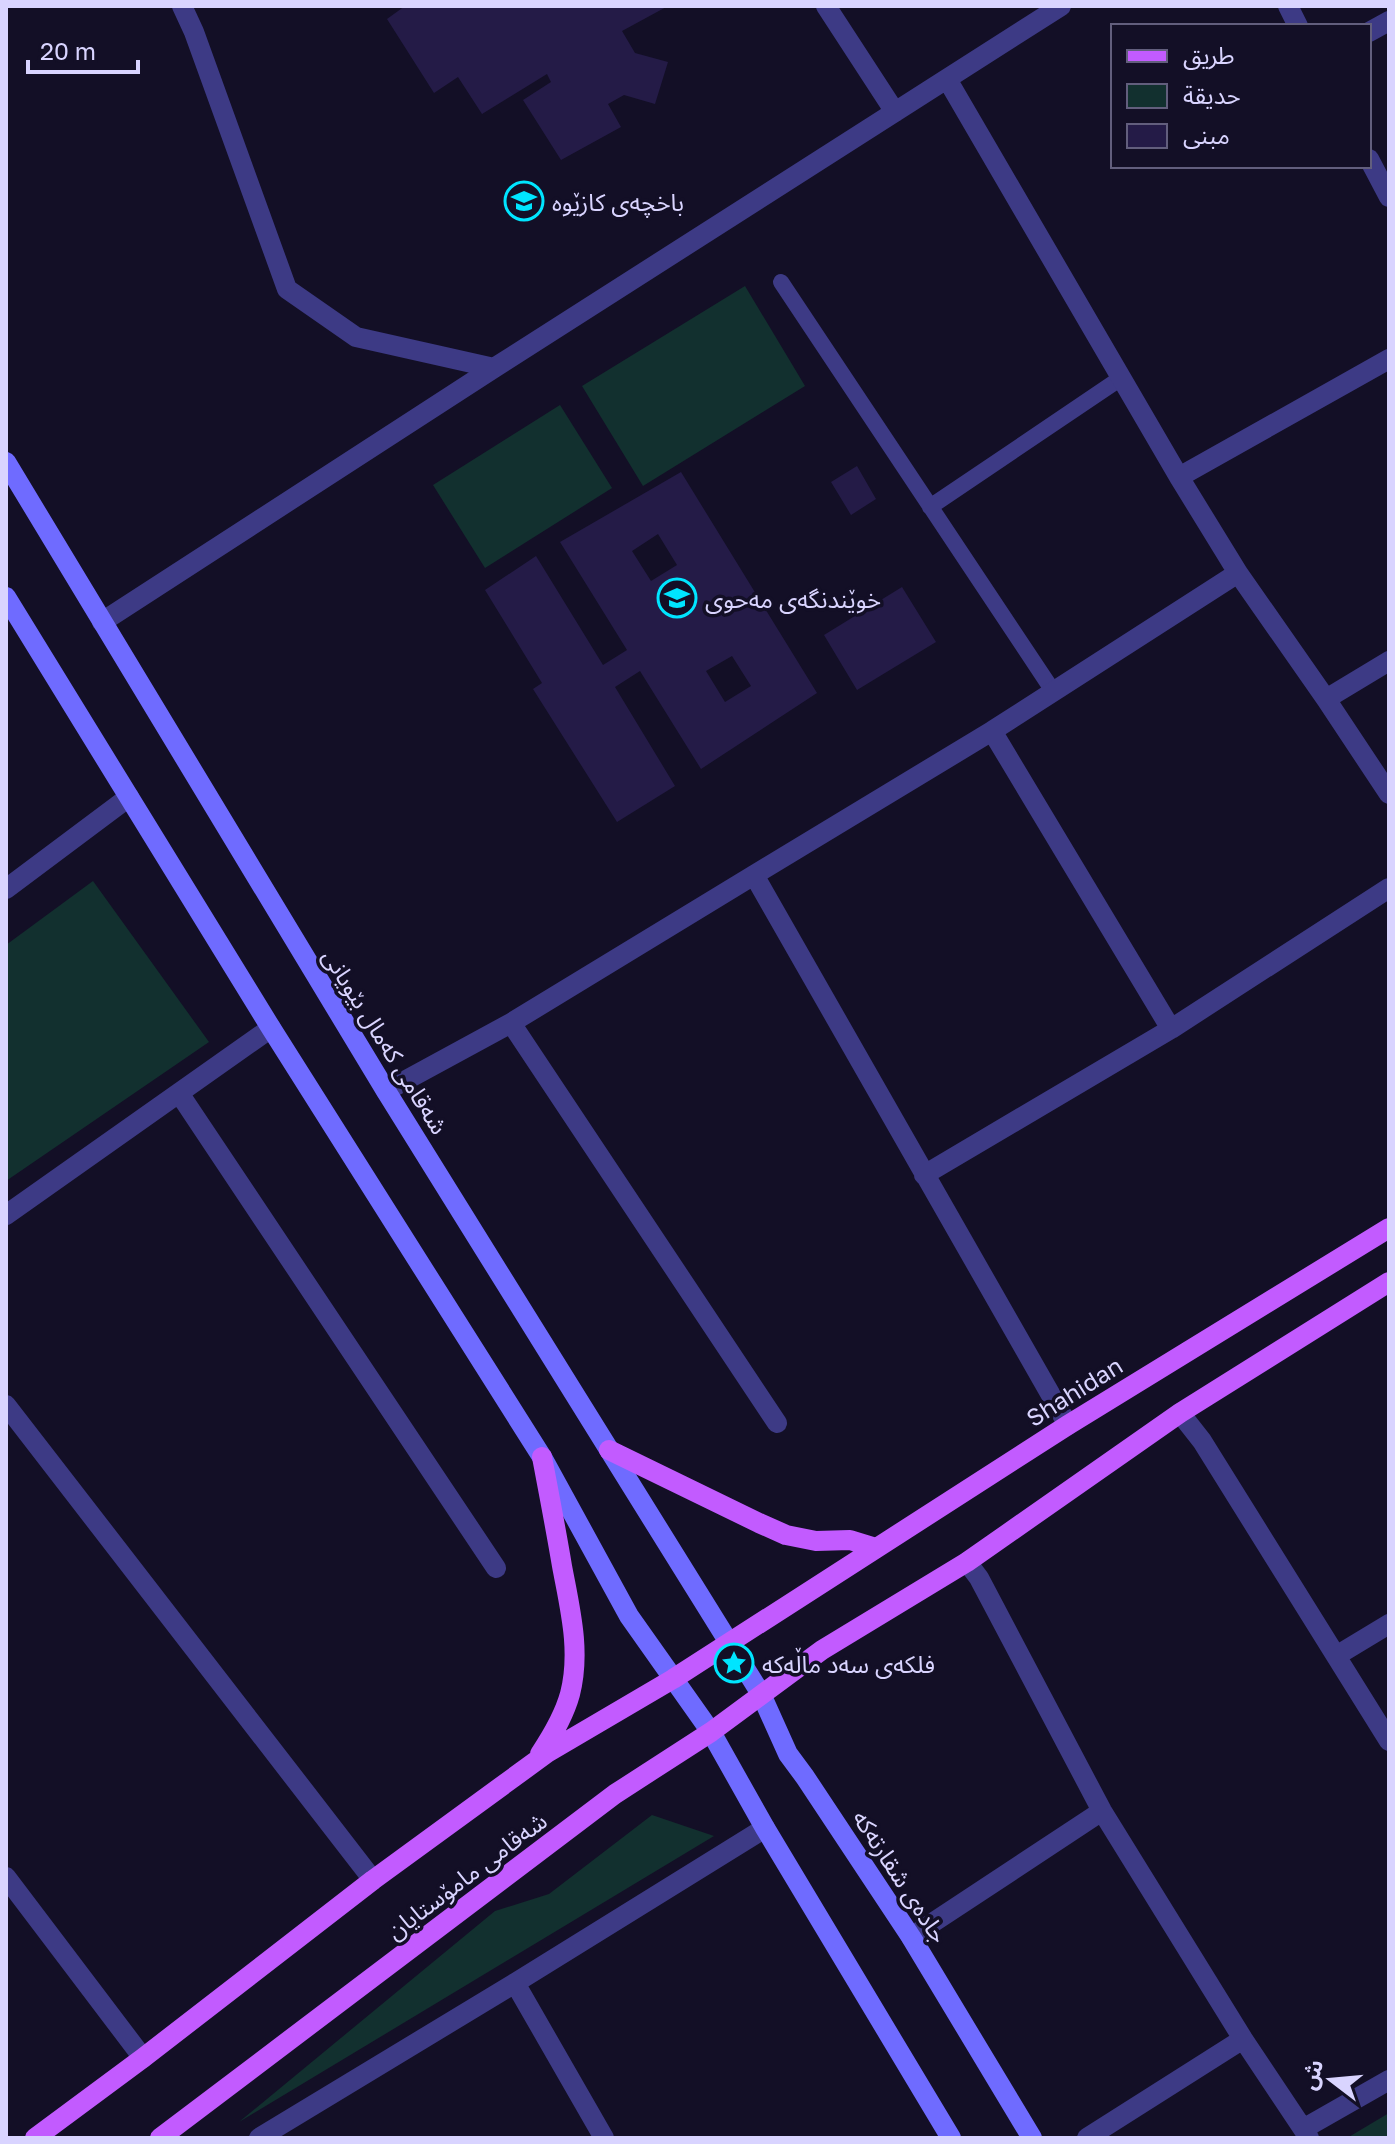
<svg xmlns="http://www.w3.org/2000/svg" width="1395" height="2144" font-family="'Golos Text','Noto Sans Arabic',sans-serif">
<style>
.green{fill:#12302f}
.building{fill:#241b47;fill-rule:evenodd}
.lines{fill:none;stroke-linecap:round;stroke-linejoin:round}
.service{stroke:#3d3a85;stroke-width:16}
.minor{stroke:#3d3a85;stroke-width:20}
.secondary{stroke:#6f6bff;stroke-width:20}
.primary{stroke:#c25bff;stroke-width:20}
.labels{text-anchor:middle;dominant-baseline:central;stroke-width:7;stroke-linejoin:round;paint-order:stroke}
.poi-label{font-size:24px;fill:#d9d4ff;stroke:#130f26;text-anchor:start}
.street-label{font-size:24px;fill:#d9d4ff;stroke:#130f26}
</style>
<rect width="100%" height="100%" fill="#130f26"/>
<path class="green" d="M745,286L805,386L643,486L582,386Z
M560,405L612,488L485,568L433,485Z
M93,881L209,1042L6,1181V945Z
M652,1815L714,1836L239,2122L495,1911L549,1894Z
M1389,2113V2138H1347Z"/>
<path class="building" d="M405,6H668L622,31L635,53L668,62L655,104L624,95L608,104L621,127L561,160L523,100L551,82L547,74L482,114L458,77L434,93L387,19Z
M857,466L876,499L851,515L831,482Z
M681,472L817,693L701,769L640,671L615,687L675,786L617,822L533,689L542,683L485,590L536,556L603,665L627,650L560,542ZM658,534L677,565L651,581L632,551ZM732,656L751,686L725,702L706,671Z
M902,587L936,642L857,690L824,635Z"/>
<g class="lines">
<path class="service" d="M781,282L1053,691
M930,507L1121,378"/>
<path class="minor" d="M182,6L194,32L287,289L356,337L494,368
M826,6L895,112
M1288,6L1298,26
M1369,32L1389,21
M947,79L1179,477L1238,573L1326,699L1389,794
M1369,159L1389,197
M1179,477L1389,359
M102,622L494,368L1061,6
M1326,699L1389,661
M992,731L1171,1029
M754,875L1068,1425
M6,889L129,797
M511,1023L777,1423
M386,1091L511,1023L754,875L992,731L1238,573
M179,1093L496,1568
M924,1175L1171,1029L1389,888
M6,1215L271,1028
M6,1405L373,1880
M1180,1413L1202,1441L1389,1741
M967,1562L979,1578L1102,1811L1243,2039L1309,2138
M1336,1656L1389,1624
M6,1877L143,2058
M911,1937L1102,1811
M515,1983L604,2138
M1303,2129L1389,2080
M259,2138L515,1983L765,1828
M1087,2138L1243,2039"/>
<path class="secondary" d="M6,462L386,1091L761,1694L788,1754L805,1777L911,1937L1032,2138
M6,597L271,1028L542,1457L629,1616L711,1732L765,1828L951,2138"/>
<path class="primary" d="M609,1450L759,1523L786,1535L816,1541L850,1540L876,1548
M540,1754C552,1736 564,1716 570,1694C581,1651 570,1609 562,1566C556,1530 549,1494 542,1457
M35,2138L143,2058L373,1880L547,1753L673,1679L1068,1425L1389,1228
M160,2138L615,1794L711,1732L822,1650L967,1562L1180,1413L1389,1282"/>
</g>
<defs>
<symbol id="school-ring" viewBox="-11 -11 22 22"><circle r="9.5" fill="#130f26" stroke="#00e5ff" stroke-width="1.5"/><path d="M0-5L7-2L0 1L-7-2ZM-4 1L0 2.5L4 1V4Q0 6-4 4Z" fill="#00e5ff"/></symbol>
<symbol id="sight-ring" viewBox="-11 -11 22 22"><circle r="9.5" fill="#130f26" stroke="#00e5ff" stroke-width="1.5"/><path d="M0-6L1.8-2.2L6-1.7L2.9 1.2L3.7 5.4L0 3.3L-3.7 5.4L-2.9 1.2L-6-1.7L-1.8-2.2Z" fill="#00e5ff"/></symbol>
</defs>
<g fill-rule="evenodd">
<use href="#school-ring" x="502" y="179" width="44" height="44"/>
<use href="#school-ring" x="655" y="576" width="44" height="44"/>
<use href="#sight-ring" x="712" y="1641" width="44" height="44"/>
</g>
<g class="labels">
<g class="poi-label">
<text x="552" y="201">باخچەی کازێوە</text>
<text x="705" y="598">خوێندنگەی مەحوی</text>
<text x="762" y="1663">فلکەی سەد ماڵەکە</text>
</g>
<g class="street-label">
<text transform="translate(386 1041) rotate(58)">شەقامی کەمال بێویانی</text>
<text transform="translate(1074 1391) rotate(-32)">Shahidan</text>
<text transform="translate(466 1875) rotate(-37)">شەقامی مامۆستایان</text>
<text transform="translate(901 1876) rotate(57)">جادەی شقارتەکە</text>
</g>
</g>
<rect width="1395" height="2144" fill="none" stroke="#d9d4ff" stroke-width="16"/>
<rect x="1111" y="24" width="260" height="144" fill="#130f26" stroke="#625e7d" stroke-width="2"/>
<rect x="1127" y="50" width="40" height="12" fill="#c25bff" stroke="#625e7d" stroke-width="2"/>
<text x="1183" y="64" font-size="24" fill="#d9d4ff">طريق</text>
<rect x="1127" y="84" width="40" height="24" fill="#12302f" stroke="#625e7d" stroke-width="2"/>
<text x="1183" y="104" font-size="24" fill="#d9d4ff">حديقة</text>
<rect x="1127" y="124" width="40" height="24" fill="#241b47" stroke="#625e7d" stroke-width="2"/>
<text x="1183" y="144" font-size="24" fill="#d9d4ff">مبنى</text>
<g transform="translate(1331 2080) rotate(286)" stroke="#130f26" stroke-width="6" paint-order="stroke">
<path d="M0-6L14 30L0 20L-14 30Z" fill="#d9d4ff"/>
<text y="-12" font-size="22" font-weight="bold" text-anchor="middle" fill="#d9d4ff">ش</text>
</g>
<path d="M28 60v12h110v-12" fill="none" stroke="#d9d4ff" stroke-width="4"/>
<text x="40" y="60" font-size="24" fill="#d9d4ff" stroke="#130f26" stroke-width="6" paint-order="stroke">20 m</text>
</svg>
